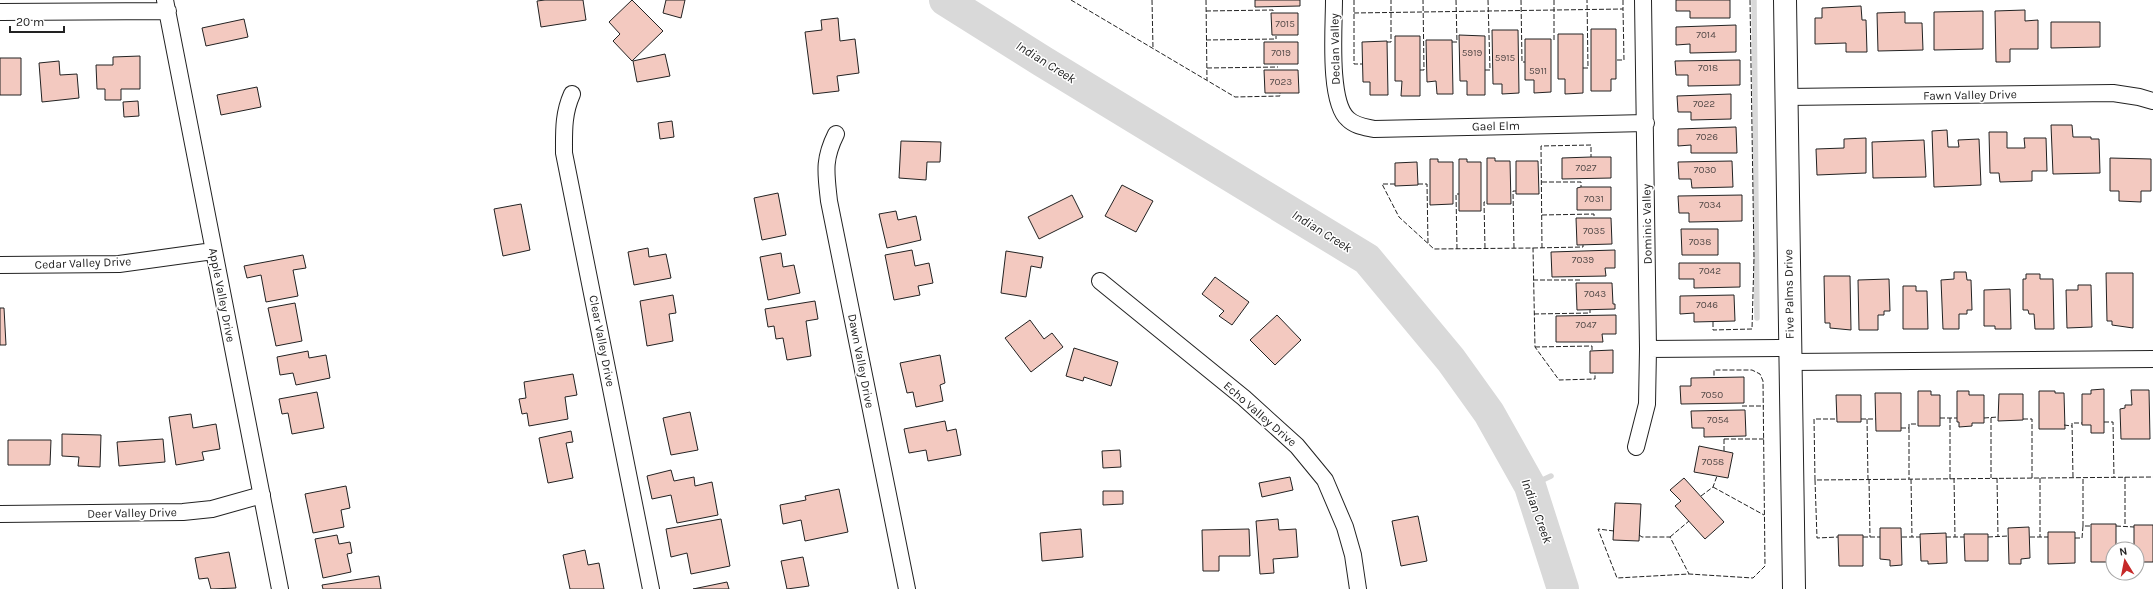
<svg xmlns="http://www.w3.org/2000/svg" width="2153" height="589" font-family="Karla,sans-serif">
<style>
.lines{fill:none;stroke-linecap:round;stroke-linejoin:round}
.stream{stroke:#d9d9d9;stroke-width:5.5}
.river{stroke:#d9d9d9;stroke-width:32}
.building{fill:#f3c9c0;stroke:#222}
.street-casing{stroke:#222;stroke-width:18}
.secondary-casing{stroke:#222;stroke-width:24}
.street{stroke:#fff;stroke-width:16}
.secondary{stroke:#fff;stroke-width:22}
.fence{stroke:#222;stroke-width:1;stroke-dasharray:5 2;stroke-linecap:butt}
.labels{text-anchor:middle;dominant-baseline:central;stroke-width:3;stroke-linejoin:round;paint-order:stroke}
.number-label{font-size:10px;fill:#564c4a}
.street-label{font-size:12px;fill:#222;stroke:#fff}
.water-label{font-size:13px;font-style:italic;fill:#222;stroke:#fff}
</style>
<rect width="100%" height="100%" fill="#fff"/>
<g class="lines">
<path class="stream" d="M1754,0L1757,318
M1530,486L1551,476"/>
<path class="river" d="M945,0L1042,61L1367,259L1451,360L1489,413L1530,486L1563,589"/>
</g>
<path class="building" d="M545,0H583L586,20L541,27L537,1Z
M632,0L663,31L632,61L613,41L620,34L609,22Z
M666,0H685L681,18L663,13Z
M1255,0H1300V6L1255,7Z
M1676,0H1730V18H1690V11H1676Z
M1861,6L1862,20H1866L1867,52H1846V43L1815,44V18H1822V8Z
M2025,10V21L2038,20V49H2010V62H1996L1995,11Z
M1983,11V49L1934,50V12Z
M1905,12V23H1922L1923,50L1878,51L1877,13Z
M1271,13H1298V35H1272Z
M838,18L840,41L855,39L859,73L837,76L839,91L813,94L805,32L822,30L821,20Z
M244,19L248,37L206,46L202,28Z
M2051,22H2100V47L2051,48Z
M1736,25V52L1690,53V44L1676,45V27Z
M1591,29H1616V79H1611V91H1591Z
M1492,30H1518L1519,93L1502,94V84H1493Z
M1558,34H1583V93L1565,94V79H1558Z
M1459,35L1485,36V95H1467V81H1460Z
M1395,36H1420V96H1401L1402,81H1395Z
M1525,39H1551V92L1534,93V80H1525Z
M1426,40H1452L1453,94H1437L1436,81L1427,82Z
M1387,41L1388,95H1370V82H1363L1362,42Z
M1264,42H1298V64H1264Z
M665,54L670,76L637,82L633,61Z
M140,56V89H121V100H105V89H97L96,65H113V57Z
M0,58H21V95H0Z
M1740,60V85L1688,86V75H1676L1675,61Z
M59,61L60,75L77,74L79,98L42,102L39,63Z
M1264,70H1298L1299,93H1265Z
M257,87L261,107L221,115L217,95Z
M1731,94V119L1691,120V112H1678L1677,96Z
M138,101L139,116L124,117L123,102Z
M672,121L674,137L660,139L658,123Z
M2051,125H2072L2073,137H2091V139H2099L2100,173L2053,174Z
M1736,127L1737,153H1691V145L1678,146V129Z
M1947,130L1948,147H1959L1958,140L1979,139L1981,185L1934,187L1932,131Z
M1989,132H2007V148H2025L2024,138H2046L2047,171H2032V181L2000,182L1999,173H1990Z
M1866,138V173L1817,175L1816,149L1844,148V139Z
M1924,140L1926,177L1873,178L1872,142Z
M901,141L941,142L940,162H927L926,180L899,178Z
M1591,157H1611V178L1562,179V158Z
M1487,158H1495V161H1510L1511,204H1487Z
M2110,158L2151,159V191H2141V202L2119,201V191H2110Z
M1430,159H1438V162H1453V204L1430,205Z
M1459,159H1467V162H1481V211H1459Z
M1516,161H1538L1539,194H1516Z
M1732,161L1733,187L1692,188L1691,179H1679L1678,162Z
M1417,162L1418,185L1395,186V163Z
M1122,185L1153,201L1136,232L1105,216Z
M1581,187H1611V210H1577V188Z
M778,193L786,235L762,240L754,198Z
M1072,195L1083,217L1039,239L1028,217Z
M1742,195V221L1689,222V213H1679L1678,196Z
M521,204L530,250L503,256L494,209Z
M896,211L898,220L916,216L921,240L887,248L879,214Z
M1576,218H1611L1612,244L1577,245Z
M1681,229H1718V255H1682Z
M648,248L649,257L666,254L671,278L634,285L628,252Z
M912,250L915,266L929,263L933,283L918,286L920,295L894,300L885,255Z
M1615,250V268H1605L1606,276L1552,277L1551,252Z
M1006,251L1043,257L1041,268L1031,266L1026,297L1001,293Z
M781,253L783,267L794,265L800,293L768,300L760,257Z
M303,255L306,268L293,270L298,296L266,302L261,275L247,278L244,266Z
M1679,263H1740V287L1694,288V279H1679Z
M1954,272H1966L1967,280H1971L1972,310H1967V314H1959V329H1943L1941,280L1954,279Z
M2106,273H2133V328L2112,325V321H2107Z
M2026,274H2040V279H2053L2054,329H2035L2034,314H2029L2028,310H2023V279H2026Z
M1824,276H1850L1851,330L1830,328V323H1825Z
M1215,277L1249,302L1232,325L1219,316L1224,311L1202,294Z
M1889,279L1890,311H1884V315H1878V330H1859L1858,280Z
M1576,283H1612L1613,304H1615V309L1577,310Z
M2078,285H2091L2092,327L2067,328L2066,290H2078Z
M1903,286H1916V291H1927L1928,329H1903Z
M2010,289L2011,329H1995V326H1984V290Z
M673,295L676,313L669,314L673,341L647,346L640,301Z
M1734,295L1735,321L1694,322V313L1680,314V296Z
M815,301L818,319L806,321L811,356L787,360L783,338L776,339L774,326L768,327L765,309Z
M295,303L302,341L276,346L268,308Z
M0,308H4L6,345H0Z
M1277,315L1301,340L1275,365L1250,340Z
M1616,315V334H1602L1603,342H1556V316Z
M1030,320L1044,339L1052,333L1063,347L1031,372L1005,338Z
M1074,348L1118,362L1111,386L1084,377L1083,381L1066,376Z
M1613,350V373H1590V351Z
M308,351L309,358L326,355L330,378L296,385L293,373L280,375L277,357Z
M940,355L945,383L940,385L943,401L916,407L913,392L907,393L900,363Z
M573,374L577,395L565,397L568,419L529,426L527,413L522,414L519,399L526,398L524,382Z
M1744,377V403L1681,404L1680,386H1691V378Z
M2104,389V433H2091V425H2082V394H2091V390Z
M2131,390H2149L2150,439H2121L2120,409L2125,408V405H2132Z
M1918,391H1931V395H1940V426H1918Z
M1957,391H1969V395H1984V423H1972V426L1959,427V422H1957Z
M2039,391H2055V393H2064L2065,429H2039Z
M317,392L324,428L292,434L288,413L282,414L279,399Z
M1875,393H1901V431H1876Z
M1999,394H2023V420L1998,421Z
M1836,395H1861V422H1837Z
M1742,410H1745L1746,436L1704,437V428H1692L1691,411Z
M690,412L698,450L671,455L663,418Z
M191,414L193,428L216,424L220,449L202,452L204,460L176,465L169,417Z
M945,421L947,431L956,429L961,455L928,461L926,450L909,453L904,429Z
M571,431L573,442L566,443L573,478L548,483L539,438Z
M62,434L101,435L100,467L78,466L79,457L62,456Z
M163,439L165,462L119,466L117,442Z
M8,440H51L50,465H8Z
M1699,446L1733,453L1728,478L1694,472Z
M1120,450L1121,467L1103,468L1102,451Z
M671,470L674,481L694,477L695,486L712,482L718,515L677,523L671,495L652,499L647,476Z
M1290,477L1293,490L1262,497L1259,483Z
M1684,478L1724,522L1705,539L1675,506L1681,501L1670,490Z
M346,486L350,508L341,510L344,527L313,533L305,494Z
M839,489L848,532L805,541L801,520L783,524L780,505L806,500L805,496Z
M1103,491H1123V504L1103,505Z
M1615,503L1641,504L1639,541L1613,540Z
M1418,516L1427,561L1401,566L1392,521Z
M721,519L730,566L691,574L687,553L671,557L666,529Z
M1278,519L1279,530L1296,529L1298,557L1273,559L1274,573L1260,574L1256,521Z
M2091,524H2116V549H2113V562H2091Z
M2134,525H2153V562H2137V549H2134Z
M2029,527L2030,558L2021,559V564H2009L2008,528Z
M1880,528H1901L1902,565L1890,566V560L1880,559Z
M1081,529L1083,557L1042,561L1040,533Z
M1249,529L1250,556H1219V571H1203L1202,530Z
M2048,532H2075V563L2048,564Z
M1946,533L1947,563L1928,564V561H1921L1920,534Z
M1964,534H1988V561H1965Z
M337,535L339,544L350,542L352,553L347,554L351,572L323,578L315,539Z
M1838,535H1863V566H1839Z
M585,550L588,565L599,563L604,589H570L563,555Z
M229,552L236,588L211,589L208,578L199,579L195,558Z
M803,557L809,586L787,589L781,561Z
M379,576L381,589H323L322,585Z
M727,582L729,589H693Z"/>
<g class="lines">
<defs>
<path id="street" d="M165,0L280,589
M1334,0C1334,27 1328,102 1348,119C1355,126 1365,127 1374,129L1646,123
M0,12L168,11
M572,94C563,114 564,132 564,153L651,589
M1786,97L2113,93L2139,97L2153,101
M836,134C823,160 826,173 829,201L907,589
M0,265L119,264L213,251
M1100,281L1244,398L1297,446L1325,480L1345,527L1353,555L1358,589
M1648,349L1790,348
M1790,362L2153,359
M1636,447L1647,404L1648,349L1643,0
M0,514L183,512L212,509L262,495"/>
<path id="secondary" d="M1785,0L1794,589"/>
</defs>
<use href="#street" class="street-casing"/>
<use href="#secondary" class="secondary-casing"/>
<use href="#street" class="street"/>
<use href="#secondary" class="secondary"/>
<path class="fence" d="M1071,0L1235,97L1280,96V93
M1152,0L1153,48
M1206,0L1207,80
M1354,0V64H1362
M1521,0L1522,62H1525
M1554,0V40
M1623,0V9
M1206,11L1273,10V13
M1354,13L1623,9L1624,60H1616
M1206,40L1276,39V36
M1387,42H1391V0
M1452,42H1457L1456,0
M1207,68L1278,67
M1583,68H1588L1587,0
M1420,70H1424L1423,0
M1485,70H1490L1488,0
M1542,182H1581V187
M1395,184H1382L1399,217L1434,249L1533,248L1535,347L1559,380L1595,379V373
M1418,184H1427L1428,243
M1542,215L1594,214V218
M1485,248L1484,202H1487
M1514,248L1513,191H1516
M1533,248L1583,247V245
M1542,248L1541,146L1591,145V157
M1457,249L1456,194H1459
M1533,280H1580
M1534,314L1590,313V310
M1713,322V330L1752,329L1754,258L1750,0
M1535,347L1592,346V351
M1742,406H1764
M1940,418H1957
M1950,418V479
M1984,418L1998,417
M1991,418V478
M1835,419H1814L1815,480L2153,477
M1861,419H1876
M1867,419L1868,479
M2023,419H2032V478
M2104,422H2113L2114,477
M2064,425L2072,426
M1901,428H1909V424H1918
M1909,428V479
M1724,439H1764
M1724,451V439
M2073,477L2072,423H2082
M2125,477V527
M1954,478L1955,537
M1997,478L1998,537
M2040,478V537
M1869,479L1870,537
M1911,479L1912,537
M1815,480L1817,538L1838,537
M1713,487L1764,515
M1701,496L1713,487L1717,476
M2083,526V478
M2116,526L2134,527
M1614,531L1598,529L1617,578L1689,574L1753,578L1765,566L1763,381L1760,374L1752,370H1714V378
M1639,535L1642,537H1670L1689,574
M1670,537L1689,521
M1863,537H1880
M1902,537H1920
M1946,537H1964
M1988,537L2008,536
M2030,537H2048
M2075,538H2082L2083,526H2091"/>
</g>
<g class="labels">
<g class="number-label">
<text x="1285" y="24">7015</text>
<text x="1706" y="35">7014</text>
<text x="1281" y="53">7019</text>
<text x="1472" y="53">5919</text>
<text x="1505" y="58">5915</text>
<text x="1708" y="68">7018</text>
<text x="1538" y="71">5911</text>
<text x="1281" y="82">7023</text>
<text x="1704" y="104">7022</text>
<text x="1707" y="137">7026</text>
<text x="1586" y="168">7027</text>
<text x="1705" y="170">7030</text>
<text x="1594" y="199">7031</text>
<text x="1710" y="205">7034</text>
<text x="1594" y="231">7035</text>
<text x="1700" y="242">7038</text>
<text x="1583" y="260">7039</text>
<text x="1710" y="271">7042</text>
<text x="1595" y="294">7043</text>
<text x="1707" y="305">7046</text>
<text x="1586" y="325">7047</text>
<text x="1712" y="395">7050</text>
<text x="1718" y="420">7054</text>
<text x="1713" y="462">7058</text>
</g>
<g class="street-label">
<text transform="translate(1335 49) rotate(-91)">Declan Valley</text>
<text transform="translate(1970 95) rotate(-1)">Fawn Valley Drive</text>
<text transform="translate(1496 126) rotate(-1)">Gael Elm</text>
<text transform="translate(1647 224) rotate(-91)">Dominic Valley</text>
<text transform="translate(83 263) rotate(-2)">Cedar Valley Drive</text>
<text transform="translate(1789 294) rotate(-91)">Five Palms Drive</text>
<text transform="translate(222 295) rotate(79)">Apple Valley Drive</text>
<text transform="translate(602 341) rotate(79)">Clear Valley Drive</text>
<text transform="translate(861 361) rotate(79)">Dawn Valley Drive</text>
<text transform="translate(1260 414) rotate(41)">Echo Valley Drive</text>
<text transform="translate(132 513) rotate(-1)">Deer Valley Drive</text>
</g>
<g class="water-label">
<text transform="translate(1046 62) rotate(32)">Indian Creek</text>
<text transform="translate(1322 231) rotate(32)">Indian Creek</text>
<text transform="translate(1537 511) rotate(70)">Indian Creek</text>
</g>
</g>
<g transform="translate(2125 561) rotate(350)"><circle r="19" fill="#ffffff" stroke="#a7a7a7"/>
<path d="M0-3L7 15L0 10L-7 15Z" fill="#c62828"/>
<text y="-6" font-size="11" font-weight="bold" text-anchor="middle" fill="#222222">N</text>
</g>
<path d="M10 26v6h54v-6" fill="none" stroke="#222222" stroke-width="2"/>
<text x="16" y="26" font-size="12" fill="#222222" stroke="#ffffff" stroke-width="3" paint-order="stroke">20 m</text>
</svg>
